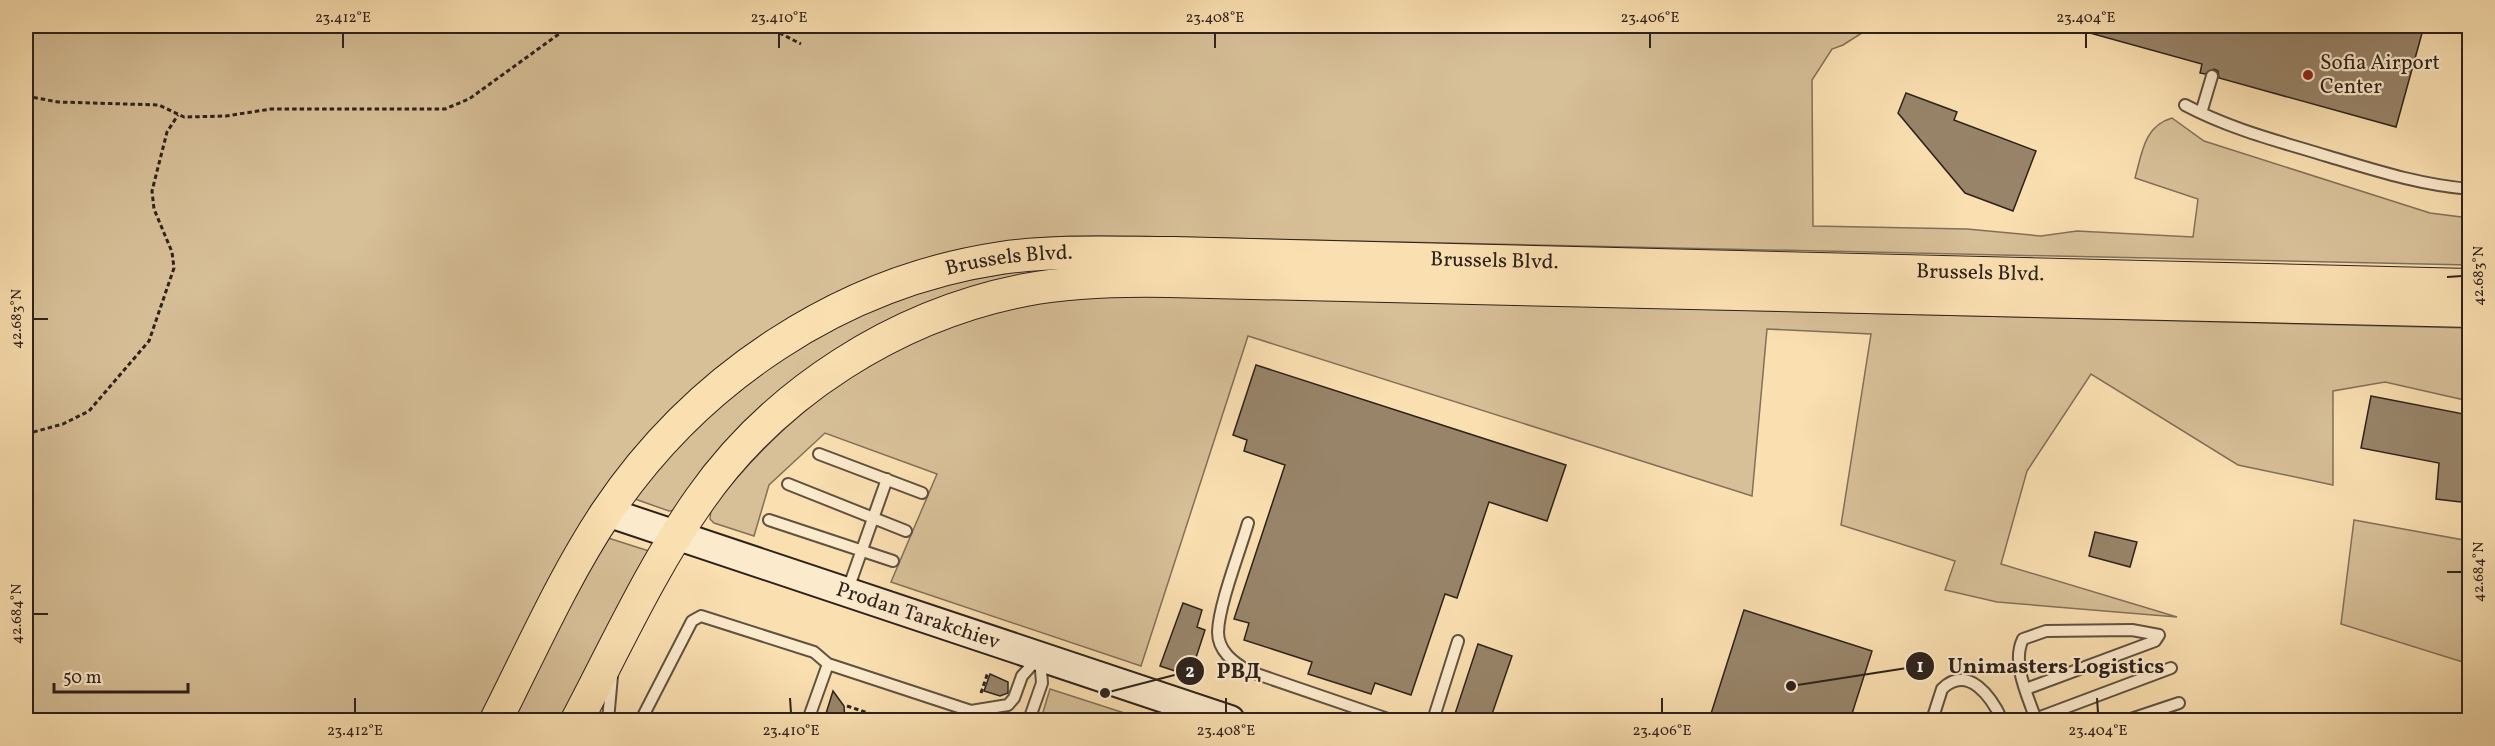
<svg xmlns="http://www.w3.org/2000/svg" width="2495" height="746" font-family="Vollkorn,serif">
<style>
.green{fill:#d7bf97;stroke:#82705a;stroke-width:1.5}
.building{fill:#988469;stroke:#2d221c;stroke-width:1.5}
.lines{fill:none;stroke-linecap:round;stroke-linejoin:round}
.lane-casing{stroke:#605141;stroke-width:14}
.secondary-casing{stroke:#2d221c;stroke-width:32}
.primary-casing{stroke:#2d221c;stroke-width:34}
.path{stroke:#2d221c;stroke-width:3;stroke-dasharray:4.5 3;stroke-linecap:butt}
.lane{stroke:#fceacc;stroke-width:10}
.secondary{stroke:#fceacc;stroke-width:28}
.primary{stroke:#fadfb0;stroke-width:32}
.ticks{fill:none;stroke:#2d221c;stroke-width:2}
.poi-dot{fill:#8f2418;stroke:#fceacc;stroke-width:2}
.labels{text-anchor:middle;dominant-baseline:central;stroke-width:4.5;stroke-linejoin:round;paint-order:stroke}
.poi-label{font-size:21px;fill:#2d221c;stroke:#fceacc;text-anchor:start}
.street-label{font-size:21px;fill:#2d221c;stroke:#fceacc}
.leader{fill:none;stroke:#2d221c;stroke-width:2}
.callout-dot{fill:#2d221c;stroke:#fceacc;stroke-width:2}
.mark-label{font-size:18px;text-anchor:middle;font-weight:bold;fill:#fff}
.callout-label{font-size:22px;text-anchor:middle;font-weight:bold;fill:#2d221c;stroke:#fceacc;stroke-width:4.5;stroke-linejoin:round;paint-order:stroke}
.neatline{fill:none;stroke:#2d221c;stroke-width:2}
.ticks-label{font-size:15px;text-anchor:middle;fill:#2d221c}
</style>
<rect width="100%" height="100%" fill="#fadfb0"/>
<filter id="stains"><feTurbulence type="fractalNoise" baseFrequency=".00333" numOctaves="4"/><feColorMatrix values="0 0 0 0 .2 0 0 0 0 .09 0 0 0 0 .02 0 0 0 .5 -.17"/></filter>
<radialGradient id="worn" r=".72"><stop offset=".6" stop-color="#630" stop-opacity="0"/><stop offset="1" stop-color="#630" stop-opacity=".3"/></radialGradient>
<path class="green" d="M26,26H1873L1843,45L1832,49L1812,80L1813,226L1967,229L2041,236L2077,231L2193,237L2198,199L2135,178C2142,153 2144,126 2172,118L2204,141L2430,213L2469,218V265L1169,237C1111,236 1052,233 996,244C873,267 765,320 675,406C649,431 623,459 604,490C589,514 577,541 564,567C537,618 511,669 484,720H26Z
M1045,266L1194,271L944,302L676,510L669,511L635,499L659,463L753,375L836,325L933,287Z
M1131,295L2469,328V401L2385,382L2333,391V485L2238,465L2091,374L2027,471L2001,564L2177,617L1997,602L1945,590L1955,561L1841,525L1871,334L1767,329L1752,496L1248,336L1141,666L891,582L937,474L825,433L769,485L754,536L714,523L710,519L711,509C802,393 907,324 1053,301C1078,297 1105,297 1131,295Z
M2354,520L2469,541V664L2341,624Z
M608,538L649,551L566,720H508L601,540Z
M1050,689L1146,720H1059L1047,717L1043,712Z"/>
<path class="building" d="M2080,26H2424L2396,127L2219,78L2218,71L2214,69L2205,74L2200,73L2202,64L2079,30Z
M1906,93L1957,112L1954,120L2036,151L2013,211L1965,193L1898,113Z
M1256,365L1566,465L1547,521L1489,502L1457,598L1445,594L1411,695L1375,683L1371,694L1308,674L1312,662L1244,640L1249,623L1234,619L1285,465L1244,451L1247,440L1233,435Z
M2371,396L2469,415V503L2436,499L2439,463L2361,448Z
M2095,532L2137,542L2130,567L2089,556Z
M1183,603L1202,610L1197,627L1205,630L1190,676L1160,666Z
M1744,610L1872,651L1850,720H1709Z
M1478,644L1512,656L1490,720H1453Z
M990,674L1008,682V693L1000,696L984,691Z
M833,691L844,706L845,720H824Z"/>
<g class="lines">
<defs>
<path id="lane" d="M2185,105C2230,129 2278,141 2327,156C2374,170 2420,185 2470,189
M2201,113L2212,76
M819,454L922,493
M788,484L906,531
M769,520L893,561
M1248,523C1240,551 1219,604 1218,632C1218,651 1233,662 1248,671L1391,720
M847,592L887,479
M2026,689L2155,641L2159,635L2132,630L2046,631L2023,639C2011,663 2028,696 2036,720
M971,711L1008,705L1014,698L1022,676L1039,657
M2035,719L2171,668
M608,720L612,676
M641,720L692,621L701,616L814,652L828,664L971,711L980,720
M808,720L828,664
M1029,720L1042,683L1040,658
M1433,720L1458,641
M1932,720L1942,689C1968,663 1992,698 2002,720
M2128,720L2179,703"/>
<g id="secondary">
<path id="s1" d="M607,512L1230,720"/>
</g>
<g id="primary">
<path id="s2" d="M496,720C531,651 563,578 606,513C696,379 840,282 1001,258C1058,250 1116,253 1173,253L2470,285"/>
<path d="M577,720C616,646 652,567 700,499C775,392 897,315 1025,290C1073,281 1120,280 1169,281L2470,311"/>
</g>
</defs>
<use href="#lane" class="lane-casing"/>
<use href="#secondary" class="secondary-casing"/>
<use href="#primary" class="primary-casing"/>
<path class="path" d="M766,26L801,44
M26,96L58,102L159,105L184,117L226,116L271,109H445L469,99L570,26
M26,434L63,424L89,411L149,341L174,268L172,252L154,209L152,191L167,132L178,115
M981,693L988,672
M847,706L889,720
M846,719L850,720"/>
<use href="#lane" class="lane"/>
<use href="#secondary" class="secondary"/>
<use href="#primary" class="primary"/>
</g>
<path class="ticks" d="M343,33V48M779,33V48M1215,33V48M1650,33V48M2086,33V48M2447,277L2462,276M33,319H48M2447,572H2462M33,614H48M355,698V713M790,698L791,713M1226,698V713M1662,698V713M2097,698L2098,713"/>
<circle class="poi-dot" cx="2308" cy="75" r="6"/>
<g class="labels">
<g class="poi-label">
<text x="2320" y="63">Sofia Airport<tspan x="2320" dy="24">Center</tspan></text>
</g>
<g class="street-label">
<text stroke="none"><textPath href="#s2" startOffset="1212">Brussels Blvd.</textPath></text>
<text stroke="none"><textPath href="#s2" startOffset="726">Brussels Blvd.</textPath></text>
<text stroke="none"><textPath href="#s2" startOffset="1698">Brussels Blvd.</textPath></text>
<text stroke="none"><textPath href="#s1" startOffset="328">Prodan Tarakchiev</textPath></text>
</g>
</g>
<path class="leader" d="M1791 686L1920 666M1105 693L1190 671"/>
<g class="callout-dot">
<circle cx="1791" cy="686" r="6"/>
<circle cx="1105" cy="693" r="6"/>
<circle cx="1920" cy="666" r="15"/>
<circle cx="1190" cy="671" r="15"/>
</g>
<g class="mark-label">
<text x="1920" y="672">1</text>
<text x="1190" y="677">2</text>
</g>
<g class="callout-label">
<text x="2056" y="673">Unimasters Logistics</text>
<text x="1239" y="678">РВД</text>
</g>
<rect width="2495" height="746" fill="none" stroke="#fadfb0" stroke-width="66"/>
<path d="M54 683v9h134v-9" fill="none" stroke="#2d221c" stroke-width="3"/>
<text x="63" y="683" font-size="18" fill="#2d221c" stroke="#fceacc" stroke-width="4.5" paint-order="stroke">50 m</text>
<rect x="33" y="33" width="2429" height="680" class="neatline"/>
<g class="ticks-label">
<text x="343" y="22">23.412°E</text>
<text x="779" y="22">23.410°E</text>
<text x="1215" y="22">23.408°E</text>
<text x="1650" y="22">23.406°E</text>
<text x="2086" y="22">23.404°E</text>
<text transform="translate(2478 276) rotate(-90)" y="5">42.683°N</text>
<text transform="translate(16 319) rotate(-90)" y="5">42.683°N</text>
<text transform="translate(2478 572) rotate(-90)" y="5">42.684°N</text>
<text transform="translate(16 614) rotate(-90)" y="5">42.684°N</text>
<text x="355" y="735">23.412°E</text>
<text x="791" y="735">23.410°E</text>
<text x="1226" y="735">23.408°E</text>
<text x="1662" y="735">23.406°E</text>
<text x="2098" y="735">23.404°E</text>
</g>
<rect width="100%" height="100%" filter="url(#stains)"/>
<rect width="100%" height="100%" fill="url(#worn)"/>
</svg>
